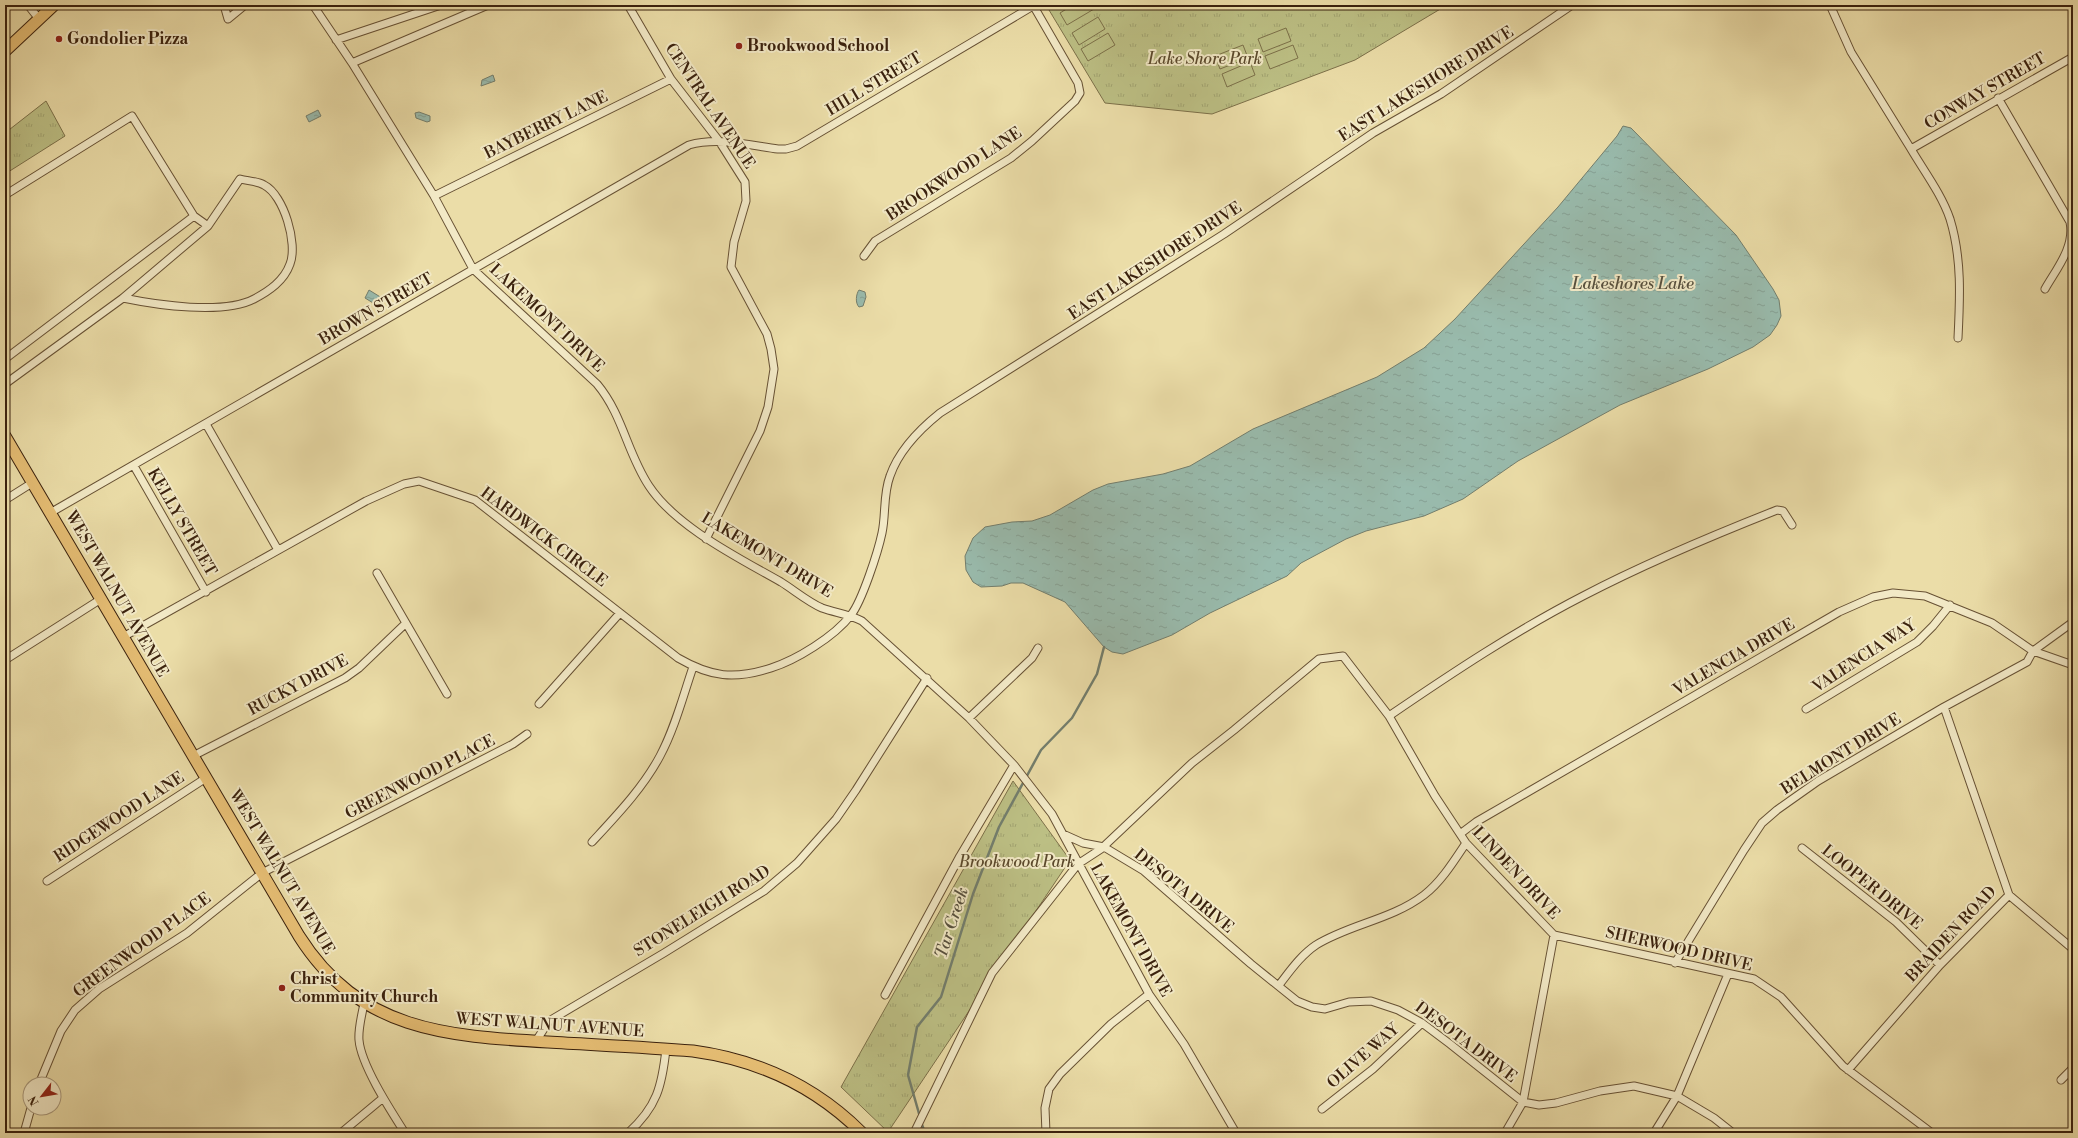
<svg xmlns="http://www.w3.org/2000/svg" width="2078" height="1138" font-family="'Libre Bodoni',serif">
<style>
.grass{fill:url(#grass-tufts);stroke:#7c7049}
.garden{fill:#bcbf84;stroke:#7c7049}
.water{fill:url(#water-ripples);stroke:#737e6d}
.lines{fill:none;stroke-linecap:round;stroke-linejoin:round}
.stream{stroke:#737e6d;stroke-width:2.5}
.minor-casing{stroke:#675134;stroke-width:9}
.primary-casing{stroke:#3b220e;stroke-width:13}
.minor{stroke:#f2e9c6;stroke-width:7}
.primary{stroke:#e6be74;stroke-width:11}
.poi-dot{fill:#8f2418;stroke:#f2e9c6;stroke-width:1.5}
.labels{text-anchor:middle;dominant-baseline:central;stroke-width:4;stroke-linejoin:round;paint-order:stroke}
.poi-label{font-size:16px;font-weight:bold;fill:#3b220e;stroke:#f2e9c6;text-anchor:start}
.park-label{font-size:16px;font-style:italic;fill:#5b492c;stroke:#f2e9c6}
.street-label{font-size:16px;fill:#3b220e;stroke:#f2e9c6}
.water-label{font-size:17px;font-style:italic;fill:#57503e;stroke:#f2e9c6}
</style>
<defs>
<pattern id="grass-tufts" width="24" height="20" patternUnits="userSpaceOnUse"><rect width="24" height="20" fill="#bcbf84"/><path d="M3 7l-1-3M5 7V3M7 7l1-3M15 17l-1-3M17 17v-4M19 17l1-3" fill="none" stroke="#a2a471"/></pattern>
<pattern id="water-ripples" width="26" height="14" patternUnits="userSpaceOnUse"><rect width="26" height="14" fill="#99bbad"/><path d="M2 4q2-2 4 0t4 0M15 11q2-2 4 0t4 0" fill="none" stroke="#85a094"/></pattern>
</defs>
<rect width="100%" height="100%" fill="#ebdda8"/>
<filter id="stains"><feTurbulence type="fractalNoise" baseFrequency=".005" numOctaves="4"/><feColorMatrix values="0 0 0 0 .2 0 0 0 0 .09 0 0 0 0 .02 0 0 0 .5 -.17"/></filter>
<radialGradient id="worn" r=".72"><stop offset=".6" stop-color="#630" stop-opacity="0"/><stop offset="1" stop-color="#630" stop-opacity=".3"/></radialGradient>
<path class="grass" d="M1046,5H1447L1355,60L1212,114L1105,103Z
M46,101L65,136L5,174V133Z
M1013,781L1070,860L888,1132L841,1087Z"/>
<path class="garden" d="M1073,5H1091L1094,9L1067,25L1060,13Z
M1098,17L1105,29L1079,45L1072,33Z
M1286,28L1291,41L1263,52L1258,39Z
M1108,33L1115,45L1088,61L1081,49Z
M1243,45L1248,58L1220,69L1215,56Z
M1293,45L1298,58L1270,69L1265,56Z
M1250,62L1255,75L1227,87L1222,74Z"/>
<path class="water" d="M493,75L495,81L481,86L482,80Z
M318,110L321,116L309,122L306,116Z
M419,112L430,116V121L427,122L416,118L415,113Z
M1623,126L1631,128L1736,235L1773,289L1779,300L1781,316L1777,325L1770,335L1753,347L1708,369L1620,405L1518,461L1463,499L1424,516L1366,531L1346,539L1301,563L1287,576L1210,613L1172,635L1123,654L1112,652L1104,647L1065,602L1023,583H1011L1002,586L981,587L973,582L966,570L965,556L973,538L985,527L1012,522L1032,521L1050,515L1093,490L1108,484L1163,474L1190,466L1253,429L1377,377L1424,348L1455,319L1558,207L1617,136Z
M369,290L382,298L378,306L365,298Z
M859,290L865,292L866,297L863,306L859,307C855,303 856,294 859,290Z"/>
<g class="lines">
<path class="stream" d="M920,1117L908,1075L917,1027L941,997L973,894L999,827L1041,750L1072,718L1097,674L1104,647
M921,1122L925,1133"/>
<defs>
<path id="minor" d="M28,5L39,19
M224,5L228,19L245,5
M313,5L352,63L434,196L473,269L597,384C623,415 627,453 649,486C676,527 739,558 781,582C794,590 808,602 822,608C836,613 849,614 862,621L969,718L1014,765L1052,814L1149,994L1184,1044L1236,1133
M628,5L671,79L719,141L745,182L746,201L734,242L731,267L767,334L771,349L774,369L768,407L760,431L706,539
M1830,5L1851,52L1911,149L2073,57
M336,40L441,5
M352,63L488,5
M1998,98L2070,222C2075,247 2057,268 2045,289
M1911,149C1924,171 1942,195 1950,219C1962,258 1960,298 1958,338
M5,195L132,116L194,216L208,226
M434,196L671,79
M864,256L875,241L1011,158L1032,141L1075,101L1080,93L1078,83L1033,5
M5,359L194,216
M5,384L123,298L208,226L240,179C247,181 257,181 264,185C284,195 298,244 290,264C284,281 269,291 254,299C223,315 157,305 123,298
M206,424L278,550
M134,466L206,592
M5,500L32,483
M50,513L689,145C718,137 748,145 778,149H786L797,146L1033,6
M377,573L447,694
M123,637L366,501L404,484L419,481L475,500L678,658C711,677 734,680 771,668C796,660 834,637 851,615C862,601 878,552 882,533C886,515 883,494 890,476C899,450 920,429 940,413L1224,234L1373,133L1441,94L1572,5
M5,660L101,599
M539,704L620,613
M1806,709L1917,642L1933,626L1950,605
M1389,716C1452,673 1515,631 1583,596C1646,563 1711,536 1777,510L1783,511L1792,525
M969,718L1032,658L1038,648
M193,756L345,678L359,668L405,624
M1063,834L1083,843L1104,847L1144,871L1251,964L1297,1001L1312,1007L1325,1009L1349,1002L1371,1001L1398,1010L1422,1023L1450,1044L1523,1102L1539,1105L1556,1103L1600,1091L1634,1086L1677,1096L1714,1118L1733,1133
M1460,834L1476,822L1839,612L1873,597L1893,593L1925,596L1992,623L2033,651L2073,665
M592,842C616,816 643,788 660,756C675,728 683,696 693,667
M1802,848L1896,922L1940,965
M47,881L206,778
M2009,895L2073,949
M1554,935L1754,979L1781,997L1843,1066L1932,1133
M1675,963L1744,850L1762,823L1777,810L1818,781L1944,707L2027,662L2033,651L2073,622
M1279,985C1290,971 1301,955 1316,945C1350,924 1391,920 1424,895C1441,882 1454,861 1466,843
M885,995L960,856L1014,765
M364,1003C362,1015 358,1028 359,1040C361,1065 391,1111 405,1133
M536,1041L549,1021L664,953L764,891L797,863L836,819L856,790L927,678
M1848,1070L1940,965L2009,895L1944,707
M2061,1080L2073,1068
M39,1084L61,1031L75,1010L99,989L187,933L262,873L513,744L527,734
M1322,1109L1373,1069L1422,1023
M24,1133L31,1108
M341,1133L383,1098
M628,1133C657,1107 662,1086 666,1049
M914,1133L992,973L1078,864L1101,849L1192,763L1234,730L1319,659L1343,656L1389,716L1435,796L1466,843L1554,935L1523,1102L1505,1133
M1046,1133L1045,1108L1049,1089L1060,1074L1111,1024L1149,994
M1654,1133L1677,1096L1728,974"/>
<path id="primary" d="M5,51L54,5
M5,436L299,936C359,1031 446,1036 548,1042C597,1045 645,1047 693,1051C759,1060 815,1086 862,1133"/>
</defs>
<use href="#minor" class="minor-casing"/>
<use href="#primary" class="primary-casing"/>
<use href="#minor" class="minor"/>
<use href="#primary" class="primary"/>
</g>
<g class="poi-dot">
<circle cx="59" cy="39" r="4"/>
<circle cx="739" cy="46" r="4"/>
<circle cx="282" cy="988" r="4"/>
</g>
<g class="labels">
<g class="poi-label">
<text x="67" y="39">Gondolier Pizza</text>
<text x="747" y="46">Brookwood School</text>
<text x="290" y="979">Christ<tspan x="290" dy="18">Community Church</tspan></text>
</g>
<g class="park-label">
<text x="1205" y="59">Lake Shore Park</text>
<text x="1017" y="862">Brookwood Park</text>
</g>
<g class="street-label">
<text transform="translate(874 84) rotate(-31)">HILL STREET</text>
<text transform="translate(1426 84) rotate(-32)">EAST LAKESHORE DRIVE</text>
<text transform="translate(1985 91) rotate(-30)">CONWAY STREET</text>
<text transform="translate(710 106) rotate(56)">CENTRAL AVENUE</text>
<text transform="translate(546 125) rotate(-26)">BAYBERRY LANE</text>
<text transform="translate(954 174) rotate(-33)">BROOKWOOD LANE</text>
<text transform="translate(1155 261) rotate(-33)">EAST LAKESHORE DRIVE</text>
<text transform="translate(376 309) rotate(-30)">BROWN STREET</text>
<text transform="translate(547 318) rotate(43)">LAKEMONT DRIVE</text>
<text transform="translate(182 522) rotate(60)">KELLY STREET</text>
<text transform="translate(544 537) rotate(37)">HARDWICK CIRCLE</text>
<text transform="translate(767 555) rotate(31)">LAKEMONT DRIVE</text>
<text transform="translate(117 594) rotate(60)">WEST WALNUT AVENUE</text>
<text transform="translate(1864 656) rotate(-33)">VALENCIA WAY</text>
<text transform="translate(1734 657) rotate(-30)">VALENCIA DRIVE</text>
<text transform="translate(298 685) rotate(-28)">RUCKY DRIVE</text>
<text transform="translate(1841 754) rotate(-32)">BELMONT DRIVE</text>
<text transform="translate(420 777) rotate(-27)">GREENWOOD PLACE</text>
<text transform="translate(119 817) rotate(-33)">RIDGEWOOD LANE</text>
<text transform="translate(282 872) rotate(59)">WEST WALNUT AVENUE</text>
<text transform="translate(1516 873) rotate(47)">LINDEN DRIVE</text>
<text transform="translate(1872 887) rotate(39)">LOOPER DRIVE</text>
<text transform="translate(1184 891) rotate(39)">DESOTA DRIVE</text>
<text transform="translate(702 911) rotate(-32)">STONELEIGH ROAD</text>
<text transform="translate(1131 930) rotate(61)">LAKEMONT DRIVE</text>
<text transform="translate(1951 934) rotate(-47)">BRAIDEN ROAD</text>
<text transform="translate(142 945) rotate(-36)">GREENWOOD PLACE</text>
<text transform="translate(1679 949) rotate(13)">SHERWOOD DRIVE</text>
<text transform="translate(550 1025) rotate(4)">WEST WALNUT AVENUE</text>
<text transform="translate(1466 1042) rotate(37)">DESOTA DRIVE</text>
<text transform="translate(1363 1056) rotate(-41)">OLIVE WAY</text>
</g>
<g class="water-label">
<text x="1633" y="284">Lakeshores Lake</text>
<text transform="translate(952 923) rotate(-72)">Tar Creek</text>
</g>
</g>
<rect width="2078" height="1138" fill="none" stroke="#ebdda8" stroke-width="20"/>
<rect x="6" y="6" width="2066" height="1126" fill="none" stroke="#3b220e" stroke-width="2"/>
<rect x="10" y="10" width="2058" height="1118" fill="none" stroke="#3b220e"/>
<g transform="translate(42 1096) rotate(239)"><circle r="19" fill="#f2e9c6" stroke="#a9997c"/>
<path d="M0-3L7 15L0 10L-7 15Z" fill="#8f2418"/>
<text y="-6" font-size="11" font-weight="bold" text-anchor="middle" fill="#3b220e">N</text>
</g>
<rect width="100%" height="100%" filter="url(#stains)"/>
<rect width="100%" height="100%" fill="url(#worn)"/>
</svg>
